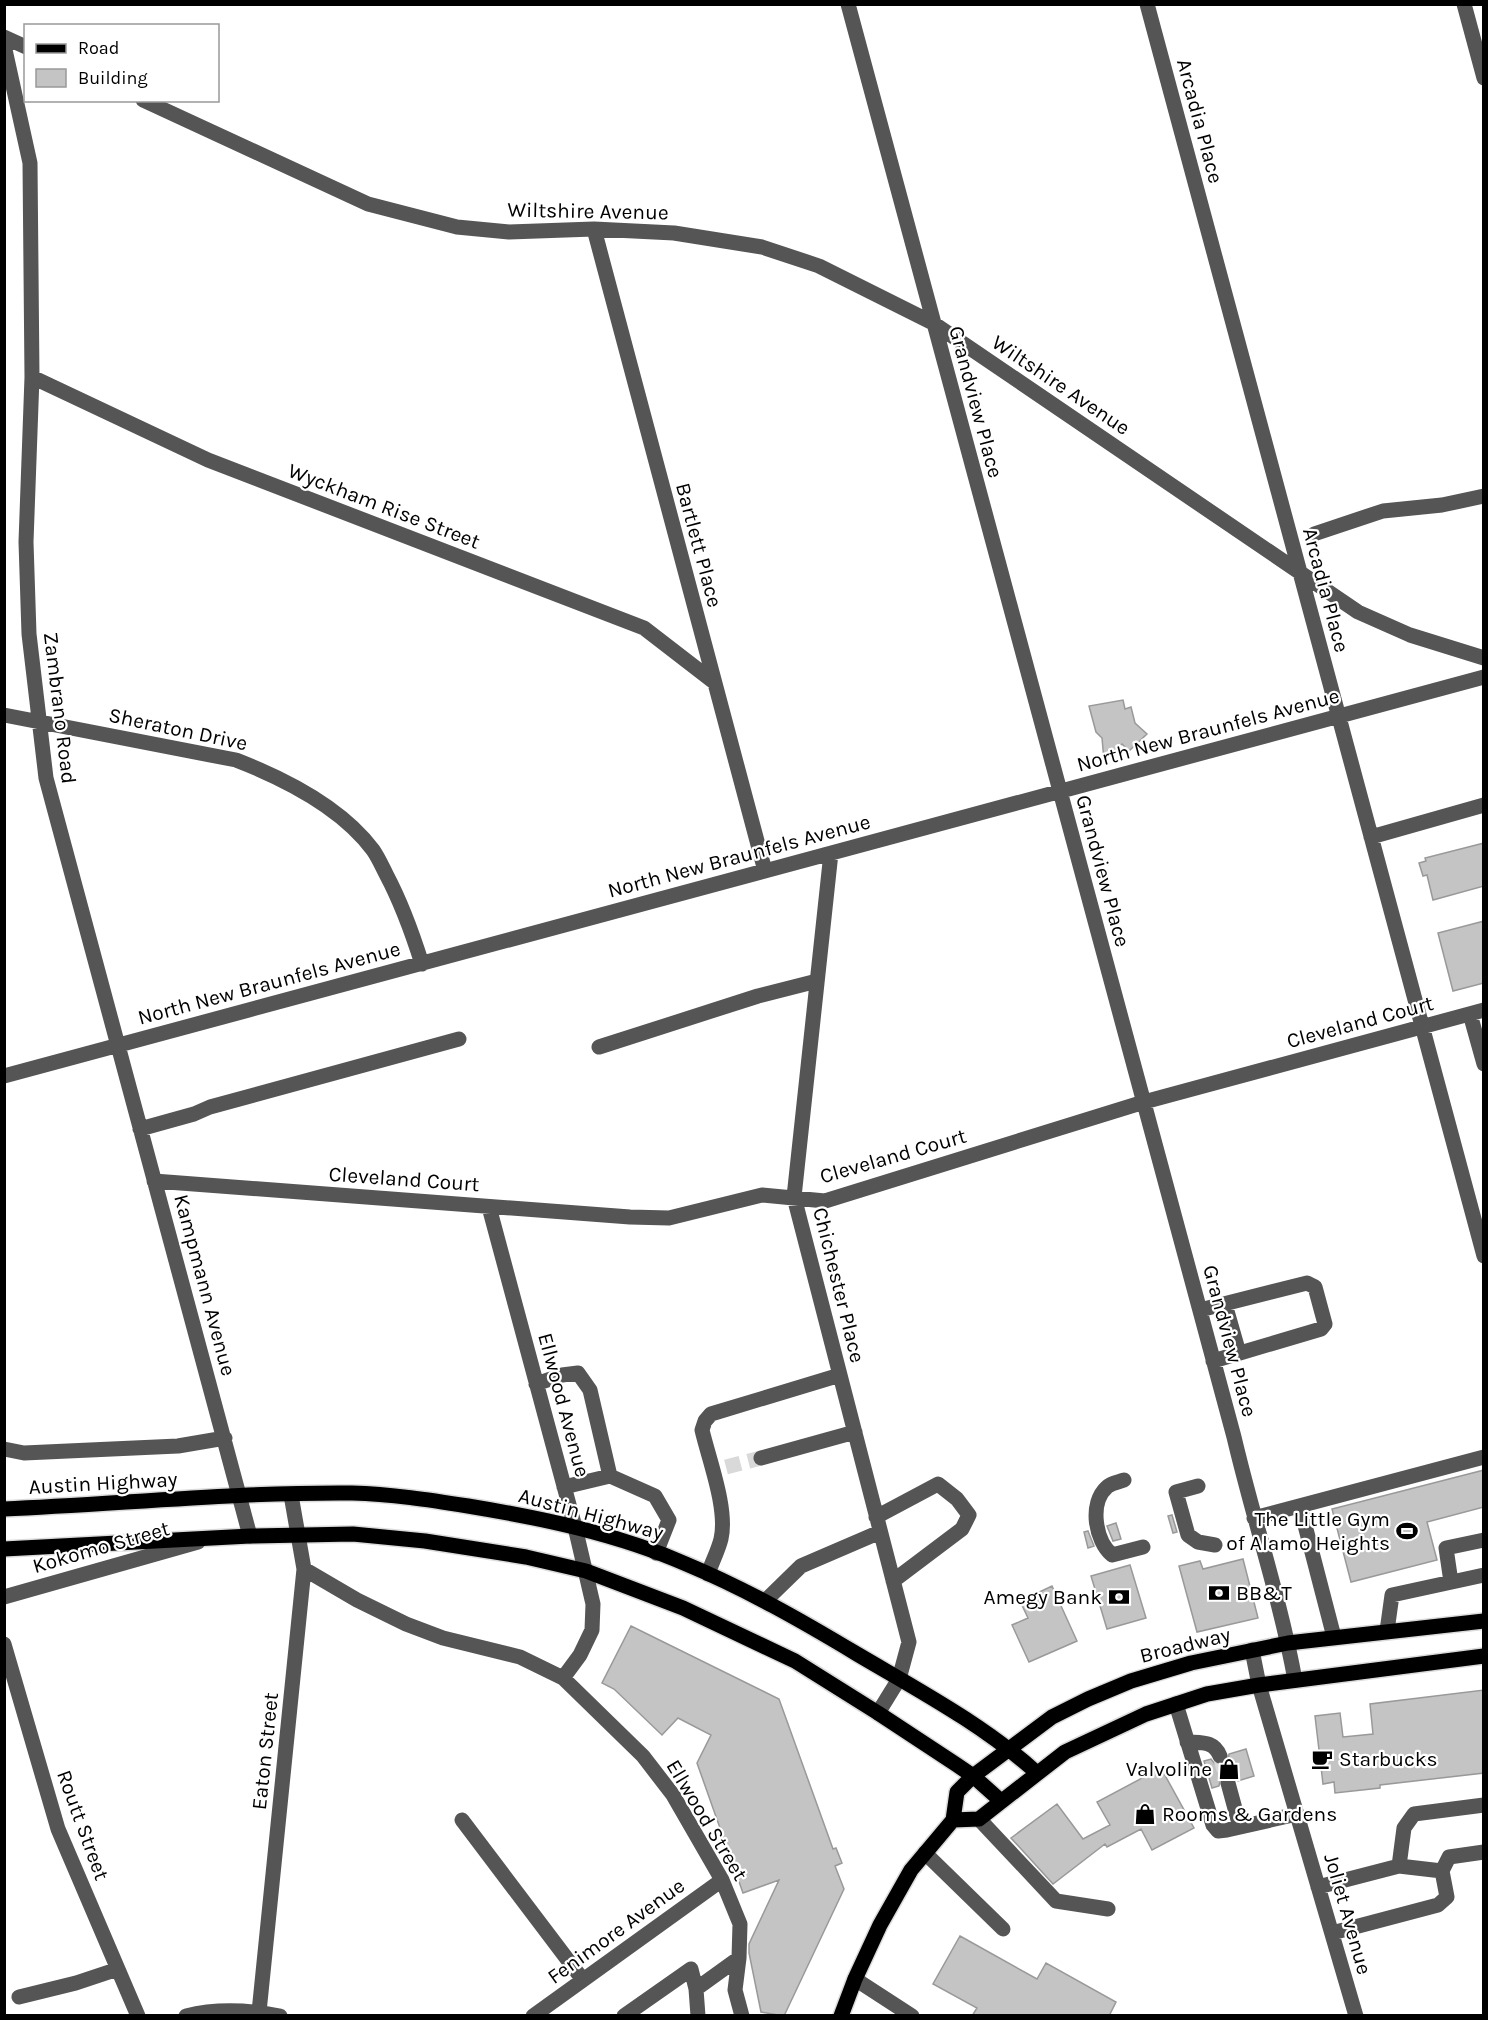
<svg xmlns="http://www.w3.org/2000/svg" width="1488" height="2020" font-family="Karla,sans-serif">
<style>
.building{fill:#c4c4c4;stroke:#999;stroke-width:1.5}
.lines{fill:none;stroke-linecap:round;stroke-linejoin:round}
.minor-tunnel{stroke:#d9d9d9;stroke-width:15;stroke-dasharray:15 8;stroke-linecap:butt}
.major-casing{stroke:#dbdbdb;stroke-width:18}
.minor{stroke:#555;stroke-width:15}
.major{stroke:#000;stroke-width:15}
.labels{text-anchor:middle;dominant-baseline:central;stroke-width:4.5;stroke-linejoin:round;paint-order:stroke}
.street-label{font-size:21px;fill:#000;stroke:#fff}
.poi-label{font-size:21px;fill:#000;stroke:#fff;text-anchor:end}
</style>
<rect width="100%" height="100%" fill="#fff"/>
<path class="building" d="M1123,700L1125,709L1131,707L1135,723L1147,734L1129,751L1122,744L1104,760L1102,738L1096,732L1089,706Z
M1484,843V886L1433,900L1427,875L1423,876L1419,863L1426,861L1425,858Z
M1484,921V983L1453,991L1438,933Z
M1484,1470V1507L1427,1522L1437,1560L1351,1582L1332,1509Z
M1172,1515L1177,1532L1173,1533L1168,1516Z
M1116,1523L1121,1539L1113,1541L1107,1526Z
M1088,1531L1094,1546L1088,1548L1084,1532Z
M1243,1559L1258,1618L1197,1632L1179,1566L1200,1561L1203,1569Z
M1130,1565L1146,1618L1107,1629L1091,1576Z
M1052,1586L1077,1641L1029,1662L1012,1625L1028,1618L1020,1601Z
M631,1626L779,1699L833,1849L836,1848L842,1863L835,1866L844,1889L784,2016L761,2012L749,1953V1944L779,1880L743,1893L697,1763L711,1735L678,1718L662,1735L614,1689L602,1683Z
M1484,1690V1773L1380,1785V1788L1335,1793L1334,1782L1323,1784L1315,1716L1340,1713L1343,1737L1373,1734L1370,1704Z
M1246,1749L1254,1776L1238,1781L1234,1776L1226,1774L1221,1777L1219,1786L1212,1788L1204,1761L1211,1759L1215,1764L1224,1765L1228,1761L1229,1754Z
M1161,1768L1194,1828L1152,1850L1141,1829L1107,1847L1105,1844L1053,1884L1011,1838L1057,1804L1083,1839L1110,1825L1097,1802Z
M960,1936L1037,1979L1046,1963L1116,2002L1109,2016H972L977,2008L933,1984Z"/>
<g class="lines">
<path class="minor-tunnel" d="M726,1467L761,1458
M1220,1756L1228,1783"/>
<defs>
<path id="major" d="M4,1509C120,1504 237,1492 352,1493C391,1494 430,1500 468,1506C541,1518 618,1534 686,1564C746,1589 802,1621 857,1654C918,1690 984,1725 1037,1773
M4,1549L250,1536L353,1534L425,1541L526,1557L586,1571L683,1608L795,1661L878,1713L957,1765L973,1776L1001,1801
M953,1820L979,1819L1065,1752L1146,1714L1207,1694L1259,1685L1484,1656
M841,2016L855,1979L880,1925L911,1870L953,1820L957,1792L973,1776L1052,1717L1088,1699L1131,1681L1191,1663L1288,1643L1484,1621"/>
</defs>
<use href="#major" class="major-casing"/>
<path class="minor" d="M848,4L1234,1437C1253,1518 1280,1598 1295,1680
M1147,4L1484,1256
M1464,4L1484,78
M4,37L26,47
M4,45L30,163L32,377L26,542L29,634L46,778L250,1536
M143,100L368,204L457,227L509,232L594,229L674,233L762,247L819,266L933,323L1358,612L1410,635L1484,658
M594,229L765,871
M32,377L208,460L644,628L714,682
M1314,534L1383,511L1442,505L1484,496
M4,715L236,760C285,779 341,807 373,850C378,857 382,866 386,874C402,904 412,932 422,964
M1371,837L1484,805
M831,853L794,1197L909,1642L899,1679L878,1713
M1470,1014L1484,1064
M599,1047L758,996L817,981
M4,1076L1484,677
M140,1129L194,1114L210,1107L459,1039
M154,1181L630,1217L669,1218L762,1195L825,1201L1144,1102L1484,1010
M489,1207L575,1527L593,1604L592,1630L580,1655L563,1678
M1225,1304L1239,1353
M1200,1310L1307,1283L1315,1287L1325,1324L1321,1329L1213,1361
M536,1384L562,1375L578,1373L590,1390L610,1476
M4,1449L24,1453L178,1446L225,1438
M761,1458L855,1432
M1124,1480C1119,1482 1111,1483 1107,1487C1089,1503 1095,1540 1112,1555L1143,1547
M1198,1486L1176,1492L1188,1535L1198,1542L1215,1545
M564,1487L610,1476L655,1496L669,1520L656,1553
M1300,1506L1334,1637
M876,1517L938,1484L957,1499L969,1515L962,1529L893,1581
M1254,1518L1484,1457
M304,1569L357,1600L406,1624L443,1638L520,1657L563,1678L643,1756L673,1795L722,1880L740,1924L739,1958L735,1990L742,2016
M708,1574C712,1562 718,1551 721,1539C728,1509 709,1460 702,1430L705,1421L711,1414L840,1375
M1451,1582L1446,1548L1484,1540
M4,1597L198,1542
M765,1601L801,1566L880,1532
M1387,1631L1392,1595L1484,1575
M4,1644L58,1829L138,2016
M1252,1650L1259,1685L1356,2016
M1176,1704L1213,1825L1218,1831L1227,1830L1297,1814
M1187,1742C1203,1743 1214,1741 1220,1756
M1228,1783L1240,1827
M979,1819L1056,1901L1108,1909
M462,1820L583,1980
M925,1853L1003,1929
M1399,1866L1442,1871
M1318,1887L1399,1866L1404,1828L1414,1814L1484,1805
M1332,1933L1438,1905L1447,1897L1442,1871L1449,1857L1484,1852
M855,1979L912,2016
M696,1989L739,1958
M19,1997L76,1983L118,1969
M259,2012L304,1569L291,1495
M186,2016C218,2008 249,2010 280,2016
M533,2016L722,1880
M624,2016L691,1969L696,1989L698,2016"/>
<use href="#major" class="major"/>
</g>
<defs>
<symbol id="stadium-bare" viewBox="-9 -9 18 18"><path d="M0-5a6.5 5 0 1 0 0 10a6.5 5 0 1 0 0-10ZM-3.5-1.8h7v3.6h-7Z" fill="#000" stroke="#fff" stroke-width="2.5" paint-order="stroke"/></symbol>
<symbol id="bank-bare" viewBox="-9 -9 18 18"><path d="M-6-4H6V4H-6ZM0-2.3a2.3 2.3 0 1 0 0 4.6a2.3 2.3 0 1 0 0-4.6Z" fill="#000" stroke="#fff" stroke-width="2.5" paint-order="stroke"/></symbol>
<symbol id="cafe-bare" viewBox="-9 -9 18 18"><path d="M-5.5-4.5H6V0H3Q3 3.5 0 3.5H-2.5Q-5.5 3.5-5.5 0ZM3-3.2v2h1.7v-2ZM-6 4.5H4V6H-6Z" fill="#000" stroke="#fff" stroke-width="2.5" paint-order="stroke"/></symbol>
<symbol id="shop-bare" viewBox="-9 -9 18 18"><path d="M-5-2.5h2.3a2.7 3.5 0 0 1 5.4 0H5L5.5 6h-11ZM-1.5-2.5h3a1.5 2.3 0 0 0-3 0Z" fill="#000" stroke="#fff" stroke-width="2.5" paint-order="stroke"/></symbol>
</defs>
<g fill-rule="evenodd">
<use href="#stadium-bare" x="1392" y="1516" width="30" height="30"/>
<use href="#bank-bare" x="1204" y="1578" width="30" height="30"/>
<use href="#bank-bare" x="1104" y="1582" width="30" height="30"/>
<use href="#cafe-bare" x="1307" y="1744" width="30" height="30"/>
<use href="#shop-bare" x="1214" y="1754" width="30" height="30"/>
<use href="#shop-bare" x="1130" y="1799" width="30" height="30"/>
</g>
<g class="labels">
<g class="street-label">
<text transform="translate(1200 121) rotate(75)">Arcadia Place</text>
<text transform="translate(588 211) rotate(1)">Wiltshire Avenue</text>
<text transform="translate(1061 385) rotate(34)">Wiltshire Avenue</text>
<text transform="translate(976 402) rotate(75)">Grandview Place</text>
<text transform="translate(384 506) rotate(21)">Wyckham Rise Street</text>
<text transform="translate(699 545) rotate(75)">Bartlett Place</text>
<text transform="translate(1326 590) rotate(75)">Arcadia Place</text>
<text transform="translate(60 708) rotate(83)">Zambrano Road</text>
<text transform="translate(178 729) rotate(12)">Sheraton Drive</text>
<text transform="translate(1208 730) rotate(-15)">North New Braunfels Avenue</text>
<text transform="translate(739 856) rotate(-15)">North New Braunfels Avenue</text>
<text transform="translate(1103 871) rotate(75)">Grandview Place</text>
<text transform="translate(269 983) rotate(-15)">North New Braunfels Avenue</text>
<text transform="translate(1360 1022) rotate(-15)">Cleveland Court</text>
<text transform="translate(893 1156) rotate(-16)">Cleveland Court</text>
<text transform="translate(404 1179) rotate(4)">Cleveland Court</text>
<text transform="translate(205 1285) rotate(75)">Kampmann Avenue</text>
<text transform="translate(839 1285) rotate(76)">Chichester Place</text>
<text transform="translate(1230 1341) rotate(75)">Grandview Place</text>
<text transform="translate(564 1405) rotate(75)">Ellwood Avenue</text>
<text transform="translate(103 1483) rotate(-3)">Austin Highway</text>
<text transform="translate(591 1514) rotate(15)">Austin Highway</text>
<text transform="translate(101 1547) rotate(-16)">Kokomo Street</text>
<text transform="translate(1185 1645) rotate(-14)">Broadway</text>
<text transform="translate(265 1751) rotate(-84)">Eaton Street</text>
<text transform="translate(707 1820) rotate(59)">Ellwood Street</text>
<text transform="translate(83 1825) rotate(70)">Routt Street</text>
<text transform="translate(1348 1914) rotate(74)">Joliet Avenue</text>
<text transform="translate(616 1931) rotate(-36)">Fenimore Avenue</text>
</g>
<g class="poi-label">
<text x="1390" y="1519">The Little Gym<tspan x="1390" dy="24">of Alamo Heights</tspan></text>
<text x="1236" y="1593" text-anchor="start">BB&amp;T</text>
<text x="1102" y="1597">Amegy Bank</text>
<text x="1339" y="1759" text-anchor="start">Starbucks</text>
<text x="1212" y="1769">Valvoline</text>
<text x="1162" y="1814" text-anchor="start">Rooms &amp; Gardens</text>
</g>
</g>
<rect width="1488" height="2020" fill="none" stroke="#000000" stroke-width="12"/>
<rect x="24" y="24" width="195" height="78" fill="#ffffff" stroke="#999999" stroke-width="1.5"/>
<rect x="36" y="44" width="30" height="9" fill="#000000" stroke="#999999" stroke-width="1.5"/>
<text x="78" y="54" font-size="18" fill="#000000">Road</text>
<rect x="36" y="69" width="30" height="18" fill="#c4c4c4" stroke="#999999" stroke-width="1.5"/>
<text x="78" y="84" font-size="18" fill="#000000">Building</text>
</svg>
